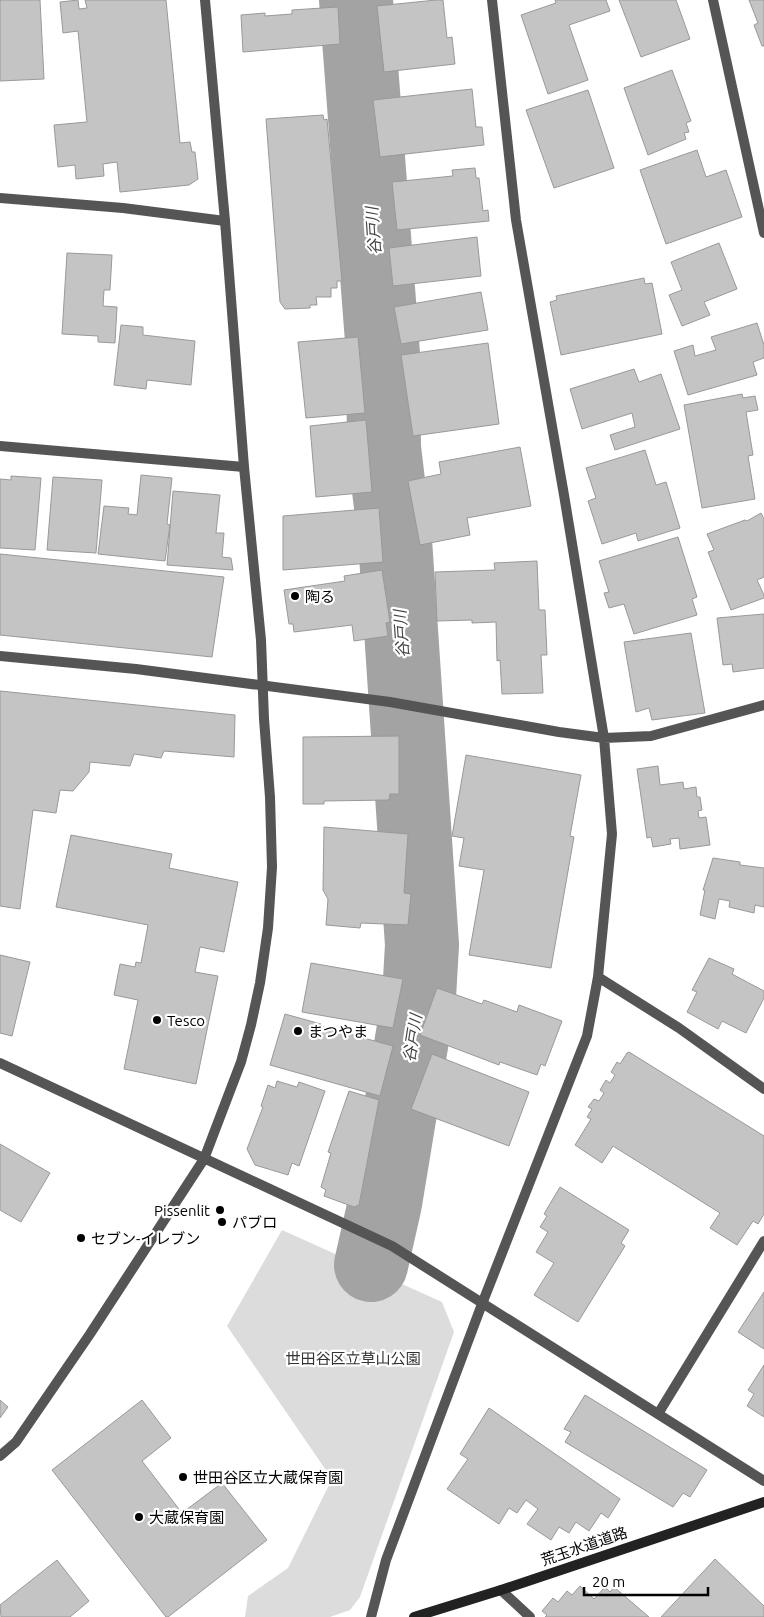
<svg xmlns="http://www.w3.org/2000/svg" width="764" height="1617" font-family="Ubuntu,'Noto Sans JP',sans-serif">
  <rect width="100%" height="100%" fill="#fff"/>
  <path fill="#dcdcdc" d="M282 1230 442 1302 454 1332 360 1597 350 1610 330 1617H245L248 1596 288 1568 332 1479 227 1326Z"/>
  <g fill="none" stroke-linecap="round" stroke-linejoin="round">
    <path stroke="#a3a3a3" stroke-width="74" d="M356 0 383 354 384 448 395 540 422 945 419 997 385 1203 371 1265"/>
  </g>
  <path fill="#c4c4c4" stroke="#999" d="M0 0H40L44 79 0 81Z
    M78 0 79 9 87 8 85 0H166L180 143 190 142 192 152H195L198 179 189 185 120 192 117 162 103 164 104 176 76 179 75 165 58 167 54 125 87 122 78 31 63 33 60 2Z
    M436 0H443L447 38 452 37 455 64 384 72 377 6Z
    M555 0H606L610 11 569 25 588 80 548 94 521 15 556 3Z
    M619 0H676L690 39 641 57Z
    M749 0H764V46H762L754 25 758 23Z
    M338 7 340 44 243 52 241 15 265 13V16L292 14V10Z
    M672 70 691 121 686 123 689 132 684 133 686 139 648 155 624 88Z
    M472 89 476 127H482L484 145 380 157 373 100Z
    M588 90 614 168 554 188 526 110Z
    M323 115 324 120 327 119 342 281H337V288H331V297H316L317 305H310V308L285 309 280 302 266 119Z
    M697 150 706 177 726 170 742 217 666 244 640 170Z
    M475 168 476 178H479L483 211 488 210 489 221 397 230 392 182 453 176 452 170Z
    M477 237 481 276 393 286 389 248Z
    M719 243 737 289 704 302 710 315 682 326 669 295 682 290 671 262Z
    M67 253 112 255 110 290H104L103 306 117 307 115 343 98 342V336L62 334Z
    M644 278 645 284 652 283 662 334 561 355 550 302 557 300 556 296Z
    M481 292 488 330 401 344 394 307Z
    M757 323 764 345V358L753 362 757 375 688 395 674 351 693 345 695 356 716 350 711 337Z
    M121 325 143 327V335L195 341 191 385 147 380 146 389 114 385Z
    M358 337 365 413 306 418 298 342Z
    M488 343 499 424 413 436 401 355Z
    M634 369 639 382 661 374 680 429 615 450 610 435 635 427 632 413 582 429 570 389Z
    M742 394 743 398 755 396 758 410 746 412 753 455 748 456 755 499 702 508 684 405Z
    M366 420 372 492 316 497 310 426Z
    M520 447 531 506 467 518 470 535 420 545 408 481 441 474 439 462Z
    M645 450 656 485 666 482 680 528 638 541 636 533 602 544 588 501 596 498 586 468Z
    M141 475 172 478 167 524 170 525 165 561 98 554 104 506 129 508 128 514 137 515Z
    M11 476 41 478 35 550 0 548V479L11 480Z
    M53 477 102 480 96 553 47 550Z
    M173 491 220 495 216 533H224L222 557 231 558 233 570 167 565Z
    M379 508 383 562 283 570V516Z
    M761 513 764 519V577L757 580 764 595V598L731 610 708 552 714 550 707 534 745 520 747 521Z
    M678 537 697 597 692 599 697 615 634 634 624 604 609 608 604 593 609 592 599 561Z
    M0 554 224 577 212 657 0 635Z
    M537 561 539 610H545L547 655H541L543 693 502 694 500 660 497 661 496 622 472 623V620L437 621 435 572 495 570 494 563Z
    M382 570 390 622 386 623 388 636 354 641 352 625 294 632 293 624H289L284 590 345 581 344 576Z
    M764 614V668L733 672 732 664 723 665 717 618Z
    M691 633 705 713 652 720 649 708 636 712 624 642Z
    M0 691 235 715 234 757 164 751 161 758 134 754 130 766 90 762 89 772 73 791 60 790 56 813 33 810 20 909 0 906Z
    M399 736V794H390L389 800 324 801V804H303V737Z
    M466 755 581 775 570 836 574 837 551 968 469 955 484 870 459 866 464 838 452 836Z
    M658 766 660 785 683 782 684 789 696 787 697 797H700L702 810 698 811 699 818 706 817 710 845 680 849 679 838 670 839 671 844 653 847 651 837 647 838 637 769Z
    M324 827 408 834 404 893 411 894 408 925 361 923 360 928 326 925 328 899 323 890Z
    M71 835 172 854 169 868 238 882 224 952 200 947 195 972 218 976 196 1084 124 1069 138 1000 114 995 120 964 135 967 136 962 141 963 148 925 56 907Z
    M713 858 740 862V865L764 868V907L755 905 754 913 729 907 730 901 719 899 715 919 700 915 705 890H703Z
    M0 955 30 962 12 1036 0 1033Z
    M709 958 734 969 732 974 764 991V998L746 1033 722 1021 718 1029 687 1012 697 992 692 990Z
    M311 963 403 979 393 1028 302 1012Z
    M437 988 482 1004 484 1000 517 1012 519 1005 562 1021 545 1066 541 1064 537 1075 500 1062 499 1065 420 1035Z
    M285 1014 321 1024 320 1026 393 1046 380 1096 270 1065Z
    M629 1052 764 1136V1214L758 1224 753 1221 737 1245 710 1228 720 1213 613 1146 602 1163 575 1145 591 1119 587 1117 592 1109 588 1107 594 1099 599 1101 604 1093 600 1090 606 1080 610 1083 615 1075 611 1072 617 1062 620 1064 627 1053Z
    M432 1054 529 1092 509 1146 411 1109Z
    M277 1081 297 1087 299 1082 325 1091 299 1166 292 1163 288 1175 255 1165 247 1149 263 1107 261 1106 268 1085 275 1088Z
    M349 1091 379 1100 359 1205 354 1207 324 1196 326 1190 321 1187 331 1153 328 1152Z
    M0 1144 50 1173 21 1222 0 1210Z
    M560 1187 629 1230 621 1243 625 1246 578 1322 534 1295 554 1263 536 1252 548 1232 540 1227 547 1216 544 1214Z
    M764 1292V1349L738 1332Z
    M764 1365V1417L747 1406 754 1394 748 1390Z
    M585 1395 707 1470 690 1497 683 1493 673 1507 565 1442 571 1432 564 1429Z
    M0 1400 8 1407 0 1418Z
    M142 1400 171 1438 142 1461 182 1513 222 1483 267 1540 168 1617H166L52 1470Z
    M489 1408 620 1499 608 1518 601 1513 589 1531 576 1522 569 1533 559 1527 551 1540 527 1524 538 1509 526 1500 517 1513 509 1508 499 1524 447 1489 468 1459 460 1454Z
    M715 1559 764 1606V1617H661Z
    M57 1560 89 1601 70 1617H1L0 1605Z
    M580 1586 594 1599 605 1587 610 1592 614 1587 649 1617H545L547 1615 542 1611 553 1598 558 1602 567 1591 572 1595Z"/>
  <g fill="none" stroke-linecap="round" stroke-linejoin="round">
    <path stroke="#555" stroke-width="10" d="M501 1590 530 1617"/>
    <path stroke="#555" stroke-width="10" d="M713 0 764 233
      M0 198 123 208 225 221
      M0 446 244 467
      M0 656 136 669 390 702 559 732 604 738 651 736 764 705
      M598 977 679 1028 764 1089
      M0 1063 392 1246 764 1481
      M658 1414 764 1241
      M0 1456 16 1442 90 1334 204 1159
      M371 1617 386 1560 482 1304 587 1036 598 977 612 834 604 738 564 495 516 220 492 0"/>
    <path stroke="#555" stroke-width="10" d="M204 1159 241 1062 251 1025 260 983 268 928 272 867 270 797 264 719 261 640 244 467 225 221 205 0"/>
    <path stroke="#222" stroke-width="10" d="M414 1617 501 1590 764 1502"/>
  </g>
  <g fill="#000" stroke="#fff" stroke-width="2">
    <circle cx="295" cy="596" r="5"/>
    <circle cx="157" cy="1020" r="5"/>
    <circle cx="298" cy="1031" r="5"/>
    <circle cx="220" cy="1210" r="5"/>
    <circle cx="222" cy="1222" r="5"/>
    <circle cx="81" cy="1238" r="5"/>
    <circle cx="183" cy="1477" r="5"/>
    <circle cx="139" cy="1517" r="5"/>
  </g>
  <g text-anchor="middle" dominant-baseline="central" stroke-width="4.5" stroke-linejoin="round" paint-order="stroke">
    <g font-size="15" fill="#000" stroke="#fff" text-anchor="start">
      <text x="305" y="596">陶る</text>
      <text x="167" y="1020">Tesco</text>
      <text x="308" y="1031">まつやま</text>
      <text x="210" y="1210" text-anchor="end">Pissenlit</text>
      <text x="232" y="1222">パブロ</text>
      <text x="91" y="1238">セブン-イレブン</text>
      <text x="193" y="1477">世田谷区立大蔵保育園</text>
      <text x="149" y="1517">大蔵保育園</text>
    </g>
    <g font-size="15" fill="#333" stroke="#fff">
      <text x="353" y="1358">世田谷区立草山公園</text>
    </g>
    <g font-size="15" fill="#000" stroke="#fff">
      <text transform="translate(584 1546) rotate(-19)">荒玉水道道路</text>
    </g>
    <g font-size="16" font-style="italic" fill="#444" stroke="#fff">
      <text transform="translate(373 231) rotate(-94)">谷戸川</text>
      <text transform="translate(401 634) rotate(-94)">谷戸川</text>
      <text transform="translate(412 1038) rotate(-81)">谷戸川</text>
    </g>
  </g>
  <path d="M584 1587v8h124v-8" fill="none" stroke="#000000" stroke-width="2.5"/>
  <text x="592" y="1587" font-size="15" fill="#000000" stroke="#ffffff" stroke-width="4" paint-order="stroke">20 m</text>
</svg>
